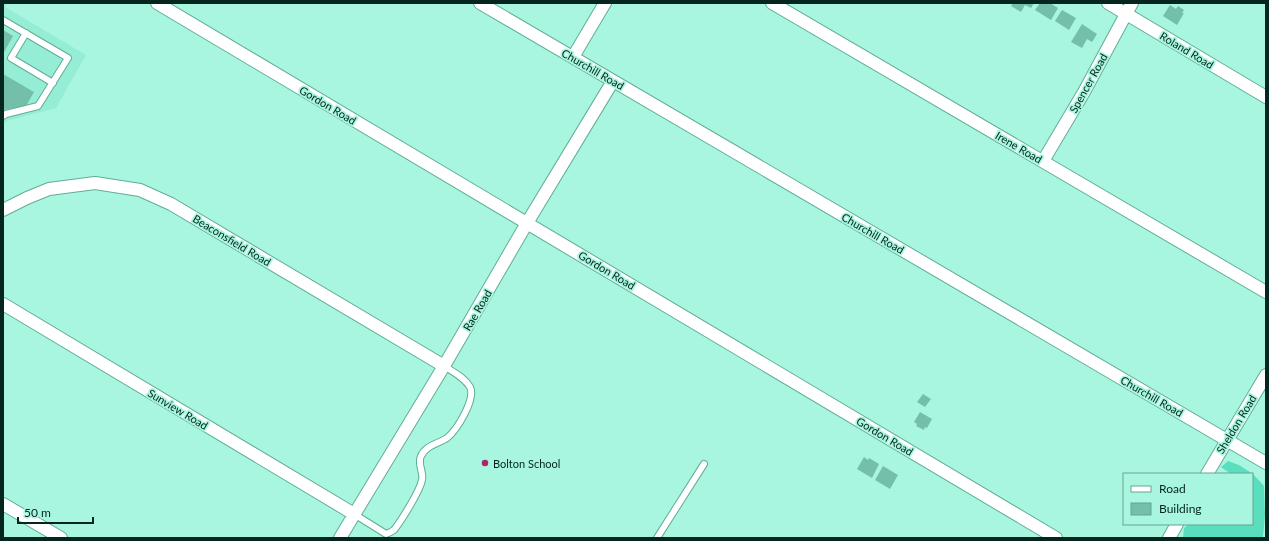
<svg xmlns="http://www.w3.org/2000/svg" width="1269" height="541" font-family="Lato,sans-serif">
  <rect width="100%" height="100%" fill="#a8f6df"/>
  <path fill="#94edd4" d="M3 3H7L5 7 86 55 56 108 7 121 3 124Z"/>
  <path fill="#59dfbe" d="M1228 461 1239 465 1253 474 1264 486 1265 515 1263 538H1183L1184 528 1189 524H1252V474H1231L1221 467Z"/>
  <path fill="#73bfaa" d="M1013 3H1034L1031 8 1025 5 1021 12 1011 6Z
    M1040 3H1050L1058 8 1051 20 1035 10Z
    M1170 5 1176 9 1178 6 1184 10 1182 13H1184L1177 25 1163 16Z
    M1062 10 1076 18 1069 30 1055 21Z
    M1082 24 1097 34 1092 42 1087 39 1082 48 1071 42Z
    M3 30 13 36 3 54Z
    M3 74 34 92 26 106 3 110Z
    M923 394 931 399 925 407 917 402Z
    M920 412 932 419 927 428 925 427 924 430 916 426 917 424 914 422Z
    M864 457 868 460 869 458 879 464 872 478 857 469Z
    M883 466 898 475 890 489 875 480Z"/>
  <g fill="none" stroke-linecap="round" stroke-linejoin="round">
    <defs>
      <path id="service" d="M3 20 68 58 38 106 6 114 3 116
        M26 33 11 58 53 83
        M354 514 386 534C389 533 391 532 394 530 401 521 420 491 422 480 424 472 417 464 421 456 426 445 438 444 447 438 457 430 476 399 470 387 464 377 453 372 444 366
        M657 538 704 464"/>
      <path id="minor" d="M157 3 1056 538
        M480 3 1266 463
        M772 3 1266 292
        M1108 3 1266 97
        M573 57 605 3
        M1043 161 1084 92 1132 3
        M3 210 27 198 49 189 95 183 140 190 171 204 444 366
        M3 304 354 514
        M1207 474 1266 375
        M3 504 61 538
        M340 538 444 366 527 223 613 81
        M1169 538 1177 524"/>
    </defs>
    <use href="#service" stroke="#61ad98" stroke-width="8"/>
    <use href="#minor" stroke="#61ad98" stroke-width="14"/>
    <use href="#service" stroke="#fff" stroke-width="6"/>
    <use href="#minor" stroke="#fff" stroke-width="12"/>
  </g>
  <circle fill="#ab256b" stroke="#a8f6df" stroke-width="1.5" cx="485" cy="463" r="4"/>
  <g text-anchor="middle" dominant-baseline="central" stroke-width="3.5" stroke-linejoin="round" paint-order="stroke">
    <g font-size="11" fill="#04261e" stroke="#a8f6df">
      <text transform="translate(1187 50) rotate(31)">Roland Road</text>
      <text transform="translate(593 69) rotate(30)">Churchill Road</text>
      <text transform="translate(1088 83) rotate(-61)">Spencer Road</text>
      <text transform="translate(328 105) rotate(31)">Gordon Road</text>
      <text transform="translate(1019 147) rotate(30)">Irene Road</text>
      <text transform="translate(873 233) rotate(30)">Churchill Road</text>
      <text transform="translate(232 240) rotate(31)">Beaconsfield Road</text>
      <text transform="translate(607 270) rotate(31)">Gordon Road</text>
      <text transform="translate(477 310) rotate(-60)">Rae Road</text>
      <text transform="translate(1152 396) rotate(30)">Churchill Road</text>
      <text transform="translate(178 409) rotate(31)">Sunview Road</text>
      <text transform="translate(1236 424) rotate(-59)">Sheldon Road</text>
      <text transform="translate(885 436) rotate(31)">Gordon Road</text>
    </g>
    <g font-size="11" fill="#04261e" stroke="#a8f6df" text-anchor="start">
      <text x="493" y="463">Bolton School</text>
    </g>
  </g>
  <rect width="1269" height="541" fill="none" stroke="#04261e" stroke-width="8"/>
  <rect x="1123" y="473" width="130" height="52" fill="#a8f6df" stroke="#66a392"/>
  <rect x="1131" y="486" width="20" height="6" fill="#ffffff" stroke="#66a392"/>
  <text x="1159" y="493" font-size="12" fill="#04261e">Road</text>
  <rect x="1131" y="503" width="20" height="12" fill="#73bfaa" stroke="#66a392"/>
  <text x="1159" y="513" font-size="12" fill="#04261e">Building</text>
  <path d="M18 517v6h75v-6" fill="none" stroke="#04261e" stroke-width="2"/>
  <text x="24" y="517" font-size="12" fill="#04261e" stroke="#a8f6df" stroke-width="3" paint-order="stroke">50 m</text>
</svg>
